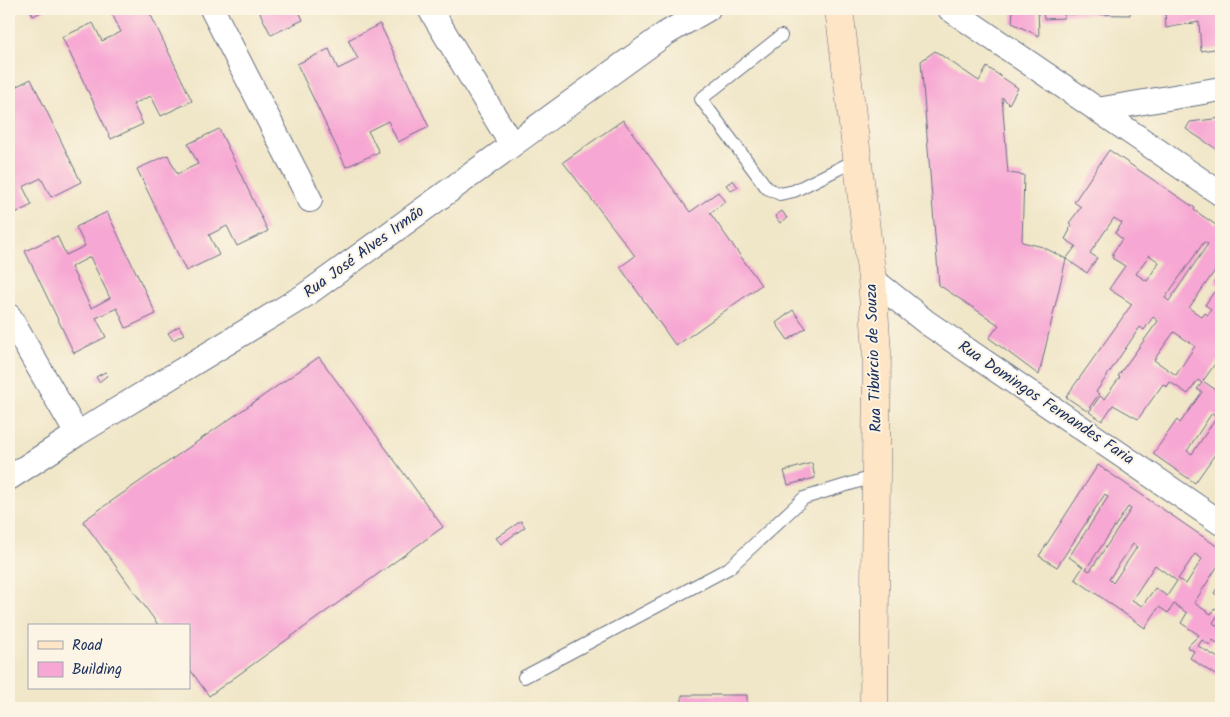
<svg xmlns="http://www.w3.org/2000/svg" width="1230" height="717" font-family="Kalam,sans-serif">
  <rect width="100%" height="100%" fill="#fcf5e5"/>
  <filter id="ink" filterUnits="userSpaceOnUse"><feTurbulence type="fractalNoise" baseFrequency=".02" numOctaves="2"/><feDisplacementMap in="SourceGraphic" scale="10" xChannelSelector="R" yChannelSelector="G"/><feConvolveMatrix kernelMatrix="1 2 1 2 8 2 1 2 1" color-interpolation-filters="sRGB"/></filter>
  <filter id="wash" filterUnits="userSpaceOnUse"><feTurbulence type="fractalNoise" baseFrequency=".0096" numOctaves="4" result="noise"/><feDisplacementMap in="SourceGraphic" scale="20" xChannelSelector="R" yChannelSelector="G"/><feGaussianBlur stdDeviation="1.12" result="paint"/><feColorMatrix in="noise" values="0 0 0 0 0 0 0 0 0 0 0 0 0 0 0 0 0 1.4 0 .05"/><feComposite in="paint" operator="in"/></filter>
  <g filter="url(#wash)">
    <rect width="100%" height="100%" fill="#f0e6c8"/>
    <g id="blocks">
      <path fill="#f7a7d3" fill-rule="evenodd" d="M30 9H47L33 16Z
        M124 9H148L192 101 161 116 151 96 133 104 143 124 111 139 62 37 93 23 102 41 121 32 112 14Z
        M258 9H298L303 20 271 35Z
        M1013 9H1038L1039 36 1012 23Z
        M1043 9H1130V15L1064 14V18L1044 19Z
        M1165 9H1221V48L1201 51 1199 22 1166 28Z
        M380 24 429 127 398 142 388 121 368 131 379 152 346 167 297 64 329 49 338 69 358 59 348 40Z
        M935 51 979 81 987 67 1018 88 1009 104 1002 97 1008 173 1024 175 1022 242 1043 247 1066 259 1039 375 989 338 999 325 939 285 921 61Z
        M31 79 81 182 51 197 41 178 23 187 32 205 9 216V90Z
        M1221 118V152L1186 129 1190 122Z
        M623 120 690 212 718 192 725 202 710 213 761 285 676 346 620 267 635 256 563 162Z
        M219 129 268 231 237 246 227 226 209 235 219 255 186 271 137 169 168 155 177 174 198 164 188 144Z
        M1109 150 1195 208 1194 210 1216 225 1217 222 1221 225V262L1189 308 1202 317 1205 313 1208 315 1211 309 1205 305 1216 289 1221 293V364L1217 361 1203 381 1216 390 1221 382V452L1218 450 1195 483 1153 454 1177 420 1180 423 1202 392 1197 389 1202 383 1198 380 1188 394 1170 382 1167 387 1163 384 1138 419 1113 405 1102 421 1089 412 1100 396 1104 399 1120 377 1118 376 1158 321 1153 317 1144 330 1140 327 1096 392 1099 394 1087 411 1066 397 1132 304 1109 289 1125 266 1112 258 1114 255 1112 254 1122 239 1115 233 1122 223 1114 218 1090 253 1097 258 1087 273 1066 259 1076 246 1065 239 1070 230 1069 229 1072 225 1069 223 1081 207 1074 202ZM1204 242 1208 244 1169 301 1165 298ZM1149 255 1159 262 1147 281 1136 274ZM1174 332 1195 346 1176 375 1154 360ZM1212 413 1217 417 1192 454 1187 451Z
        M733 180 738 187 731 191 726 185Z
        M782 211 787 218 780 223 775 216Z
        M107 212 156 314 126 328 117 308 96 318 106 337 74 353 25 251 57 236 66 255 85 246 76 227ZM90 257 110 298 91 308 71 267Z
        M1221 272V287L1214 282Z
        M793 310 806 328 788 340 776 323Z
        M179 326 184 334 173 340 168 333Z
        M319 357 443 527 209 696 189 668V626H159L83 521Z
        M105 372 108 375 99 382 96 377Z
        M812 463 815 478 788 485 784 471Z
        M1098 465 1221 549V561L1194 603 1211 614 1215 608 1220 611 1213 623 1218 626 1221 621V641L1219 640 1217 643 1213 640 1210 645 1202 640 1198 646 1220 659 1221 656V679L1190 658 1194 651 1187 647 1199 635 1181 623 1187 613 1174 604 1168 613 1159 607 1145 628 1075 579 1083 567 1069 557 1108 497 1105 494 1057 567 1039 556ZM1128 507 1131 509 1090 571 1086 569ZM1133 544 1137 547 1113 583 1109 579ZM1195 554 1202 559 1186 584 1178 579ZM1155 565 1177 581 1167 596 1155 588 1142 606 1132 600Z
        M521 521 525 527 501 544 496 538Z
        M1221 582V598L1214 593Z
        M682 695H747V708H682Z"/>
    </g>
  </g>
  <g filter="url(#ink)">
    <use href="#blocks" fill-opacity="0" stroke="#666f83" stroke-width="1"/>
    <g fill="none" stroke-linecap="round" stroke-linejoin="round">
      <defs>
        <path id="lane" d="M781 36 701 99 767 188 780 194 794 191 858 159
          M524 677 729 568 804 498 876 476"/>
        <path id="street" d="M212 9 310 200
          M430 9 512 145
          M950 9 1221 194
          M1097 110 1221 89
          M872 279 926 322 1221 523
          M9 316 77 434
          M9 478 77 434 304 296 665 34 708 9"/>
        <path id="secondary" d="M839 9 872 279 877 352 874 708"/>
      </defs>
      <use href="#lane" stroke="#666f83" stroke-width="14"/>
      <use href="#street" stroke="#666f83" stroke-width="26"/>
      <use href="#secondary" stroke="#666f83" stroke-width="29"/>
      <use href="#lane" stroke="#fff" stroke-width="12"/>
      <use href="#street" stroke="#fff" stroke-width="24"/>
      <use href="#secondary" stroke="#fee5c5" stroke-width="28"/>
    </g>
  </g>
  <g text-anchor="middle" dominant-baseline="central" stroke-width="4" stroke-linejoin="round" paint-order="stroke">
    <g font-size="16" fill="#1b2f5e" stroke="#fcf5e5">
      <text transform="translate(364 252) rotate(-36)">Rua José Alves Irmão</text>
      <text transform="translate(874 358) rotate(-92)">Rua Tibúrcio de Souza</text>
      <text transform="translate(1046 403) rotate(34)">Rua Domingos Fernandes Faria</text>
    </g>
  </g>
  <rect width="1230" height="717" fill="none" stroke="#fcf5e5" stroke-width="30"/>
  <rect x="28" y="624" width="162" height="65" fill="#fcf5e5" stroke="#a2a6af"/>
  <rect x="38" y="641" width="25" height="8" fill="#fee5c5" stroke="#a2a6af"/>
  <text x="72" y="650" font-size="15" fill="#1b2f5e">Road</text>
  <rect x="38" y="662" width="25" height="15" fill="#f7a7d3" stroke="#a2a6af"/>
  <text x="72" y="674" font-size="15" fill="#1b2f5e">Building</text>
</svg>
